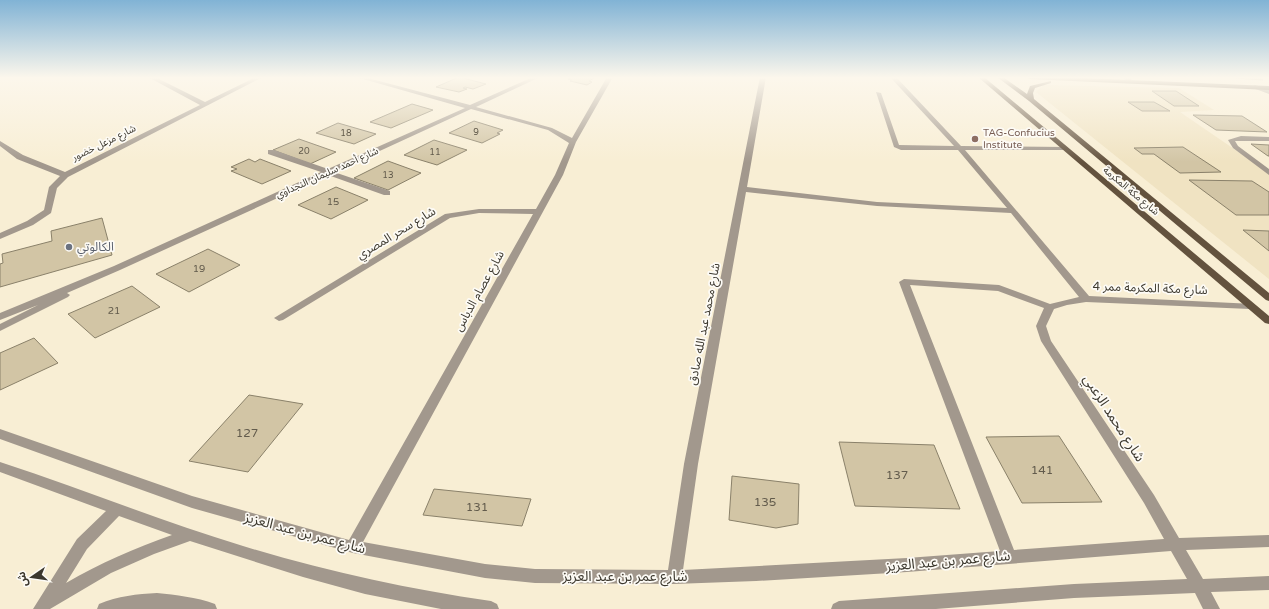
<svg xmlns="http://www.w3.org/2000/svg" width="1269" height="609" font-family="'Varela Round','Noto Sans Arabic',sans-serif">
  <rect width="100%" height="100%" fill="#f8eed4"/>
  <path fill="#f0e3c2" d="M1043 85 1179 88 1214 110 1180 112 1269 173V279L1036 92Z"/>
  <path fill="#d2c5a5" stroke="#8a816a" d="M459 77 486 84 473 89 465 87 463 88 467 89 459 92 436 87Z
    M566 77H592L594 78 589 81 592 82 587 85 570 81 572 80 568 79 571 78Z
    M1234 77H1259L1263 80 1236 78Z
    M1152 91H1176L1199 106H1174Z
    M1128 102H1154L1170 111H1142Z
    M412 104 433 110 391 128 370 122Z
    M1193 115 1242 116 1267 132 1216 130Z
    M474 121 503 130 497 133 500 134 482 143 449 133Z
    M338 123 376 134 354 144 316 133Z
    M299 139 336 152 310 164 273 150Z
    M434 140 467 150 437 165 404 155Z
    M1251 144 1269 145V156H1268Z
    M1183 147 1221 172 1180 173 1154 154H1142L1134 148Z
    M249 159 255 162 260 159 291 171 262 184 231 171 237 169 231 167Z
    M388 161 421 173 388 190 354 178Z
    M1189 180 1252 181 1269 192V215H1236Z
    M336 187 368 200 331 219 298 205Z
    M102 218 112 255 0 287V264L3 263 2 254 52 241 51 231Z
    M1243 230 1269 231V251Z
    M208 249 240 265 189 292 156 274Z
    M132 286 160 307 95 338 68 314Z
    M34 338 58 363 0 390V353Z
    M249 395 303 404 248 472 189 461Z
    M1059 436 1102 502 1022 503 986 437Z
    M839 442 934 445 960 509 855 506Z
    M732 476 799 484 798 524 776 528 729 520Z
    M434 489 531 499 522 526 423 515Z"/>
  <g fill="none" stroke-linecap="round" stroke-linejoin="round">
    <path fill="#a2988d" fill-rule="evenodd" d="M148 77H155L205 102 256 77H263L68 177 57 188 51 213 33 225 0 239V233L27 221 44 210 49 187 60 176 17 159 0 146V141L23 155 65 172 200 105Z
      M356 77H364L470 105 533 77H540L476 107 552 128 572 138 607 77H613L576 142 563 175 363 542 485 564 535 569 668 570 684 464 760 77H766L747 187 877 202 1007 208 958 150H901L894 147 876 92 881 93 899 145 954 146 890 77H896L961 146 1066 147 1068 148 1064 150H965L1089 296 1254 304 1255 306 1250 309 1086 302 1067 305 1054 309 1046 326 1051 341 1154 495 1179 538 1269 535V547L1186 550 1203 579 1269 576V590L1211 592 1220 609H1203L1195 593 1074 598 936 609H831L833 604 839 601 1074 584 1187 579 1171 551 907 572 756 581 674 584 535 583 485 578 353 553 192 508 0 439V429L192 496 349 540 533 214 479 213 450 218 283 320 279 321 274 318 445 214 479 209H536L555 175 569 143 548 130 471 109 334 172 390 191V195H384L328 175 120 270 67 293 70 295 68 297 0 331V324L38 305 0 320V313L114 266 321 172 268 154V150H274L328 169 465 108ZM746 192 877 206 1011 213 1079 297 1050 304 999 285 904 279 899 282 1000 551 907 558 683 570 698 464ZM910 285 998 291 1044 308 1036 326 1041 341 1144 503 1164 539 1014 550Z
      M1122 77H1128L1133 81 1128 82Z
      M1255 85 1269 90V94L1253 88 1252 87Z
      M1241 136 1269 137V141H1235L1238 146 1269 169V175L1233 148 1228 140Z
      M0 462C82 489 161 521 243 546 325 571 407 589 491 601L497 604 499 609H441L365 594 303 577 190 541 154 554 111 573 50 609H33L77 539 106 511 0 472ZM119 516 172 535C135 548 100 563 66 583L87 549Z
      M157 593C176 595 196 597 215 604L217 609H97L99 604C118 596 137 594 157 593Z"/>
    <path fill="#63523e" fill-rule="evenodd" d="M978 77H984L1269 316V324L1265 323Z
      M997 77H1003L1027 94 1030 86 1051 81V83L1035 88 1033 93 1034 99 1269 293V301L1266 300 1029 101Z
      M1026 77H1060L1269 86V90L1029 79Z"/>
  </g>
  <linearGradient id="sky" x2="0" y2="1"><stop stop-color="#81b3d5"/><stop offset="0.48" stop-color="#fcf7ec"/><stop offset="1" stop-color="#fcf7ec" stop-opacity="0"/></linearGradient>
  <rect width="1269" height="162" fill="url(#sky)"/>
  <circle fill="#8d6e63" stroke="#fdfbf6" stroke-width="1.5" cx="975" cy="139" r="4"/>
  <circle fill="#6b7280" stroke="#fdfbf6" stroke-width="1.5" cx="69" cy="247" r="4"/>
  <g text-anchor="middle" dominant-baseline="central" stroke-width="3.5" stroke-linejoin="round" paint-order="stroke">
    <g font-size="9" fill="#625b4c">
      <text x="476" y="132">9</text>
      <text x="346" y="133">18</text>
      <text x="304" y="151">20</text>
      <text x="435" y="152">11</text>
      <text x="388" y="175">13</text>
    </g>
    <g font-size="10" fill="#785e54" stroke="#fdfbf6" text-anchor="start">
      <text x="983" y="133">TAG-Confucius<tspan x="983" dy="12">Institute</tspan></text>
    </g>
    <g font-size="10" fill="#3c382e" stroke="#fdfbf6">
      <text transform="translate(104 143) rotate(-26)">شارع مزعل خضور</text>
      <text transform="translate(327 173) rotate(-24)">شارع أحمد سليمان النجداوي</text>
      <text transform="translate(1131 191) rotate(40)">شارع مكة المكرمة</text>
    </g>
    <g font-size="10" fill="#625b4c">
      <text x="333" y="202">15</text>
      <text x="199" y="269">19</text>
      <text x="114" y="311">21</text>
    </g>
    <g font-size="12" fill="#3c382e" stroke="#fdfbf6">
      <text transform="translate(396 233) rotate(-31)">شارع سحر المصري</text>
      <text transform="translate(1150 288) rotate(2)">شارع مكة المكرمة ممر 4</text>
      <text transform="translate(479 291) rotate(-61)">شارع عصام الدباس</text>
      <text transform="translate(704 324) rotate(-79)">شارع محمد عبد الله صادق</text>
    </g>
    <g font-size="12" fill="#5b616d" stroke="#fdfbf6" text-anchor="start">
      <text x="77" y="247">الكالوتي</text>
    </g>
    <g font-size="12" fill="#625b4c">
      <text x="247" y="433">127</text>
      <text x="1042" y="470">141</text>
      <text x="897" y="475">137</text>
      <text x="765" y="502">135</text>
      <text x="477" y="507">131</text>
    </g>
    <g font-size="14" fill="#3c382e" stroke="#fdfbf6">
      <text transform="translate(1114 418) rotate(57)">شارع محمد الزعبي</text>
      <text transform="translate(305 533) rotate(15)">شارع عمر بن عبد العزيز</text>
      <text transform="translate(948 561) rotate(-5)">شارع عمر بن عبد العزيز</text>
      <text x="625" y="576">شارع عمر بن عبد العزيز</text>
    </g>
  </g>
  <g transform="translate(32 577) rotate(257)" stroke="#fdfbf6" stroke-width="3" paint-order="stroke">
  <path d="M0-3L7 15L0 10L-7 15Z" fill="#3c382e"/>
  <text y="-6" font-size="11" font-weight="bold" text-anchor="middle" fill="#3c382e">ش</text>
  </g>
</svg>
